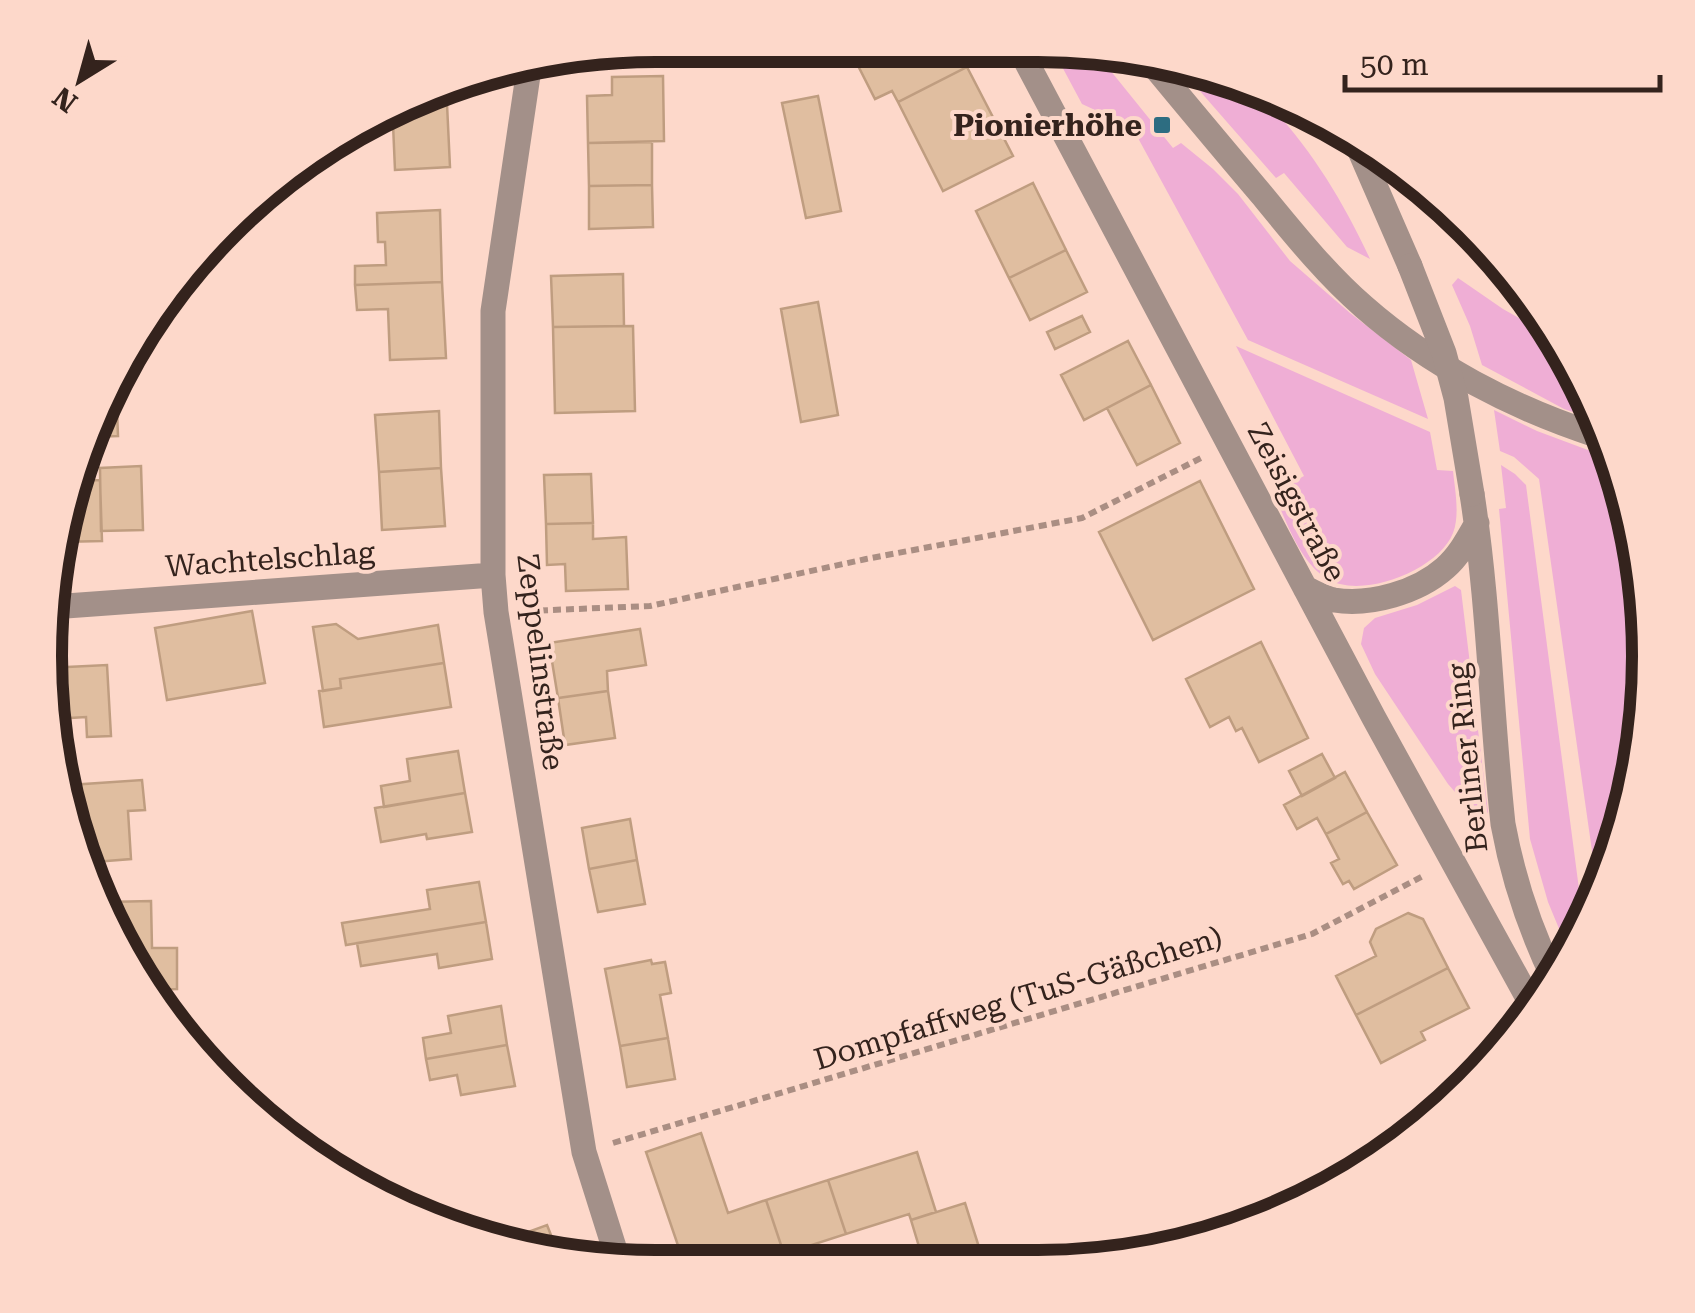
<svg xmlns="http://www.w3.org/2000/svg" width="1695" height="1313" font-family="'Roboto Serif',serif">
  <rect width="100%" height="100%" fill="#fdd8ca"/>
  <path fill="#efaed5" d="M1051 46H1078L1093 49 1173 148 1181 143 1213 169 1238 194 1290 261 1350 313 1411 360 1428 419 1248 340 1132 127 1082 104Z
    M1178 66C1197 70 1220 71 1238 79 1253 86 1262 98 1273 109 1314 153 1345 205 1370 259L1347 247 1284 173 1276 178Z
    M1458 278 1503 309 1556 339 1588 417 1564 409 1482 365 1470 326 1452 285Z
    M1236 346 1430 432 1437 470 1453 471C1455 490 1460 515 1453 533 1439 570 1360 601 1326 578 1298 560 1287 521 1273 493L1304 476Z
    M1494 410 1537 431 1604 456 1638 538V776L1596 879 1539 479 1514 457 1500 451Z
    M1501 465 1515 474 1526 485 1582 912 1567 948 1548 902 1530 839 1499 509 1506 508Z
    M1455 586 1461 590 1488 812 1484 818 1476 816 1448 784 1375 674 1361 644 1364 628 1375 618 1417 605Z"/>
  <path fill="#e0bea0" stroke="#bf9d80" stroke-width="2.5" d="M848 46H933L938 55 957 46 967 67 898 102 892 91 875 99Z
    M967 67 1013 156 943 191 898 102Z
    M663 76 664 141 588 143 587 96 612 95V77Z
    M446 87 447 104 401 106Z
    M818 96 841 211 806 218 782 103Z
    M447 104 450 167 395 170 393 124 366 125V121L401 106Z
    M652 142V185L589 186 588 143Z
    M1033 183 1066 250 1009 278 976 211Z
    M652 185 653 227 589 229V186Z
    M440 210 442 282 355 285V266L386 265 385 242H378L377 213Z
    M1066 250 1087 292 1030 320 1009 278Z
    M623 274 624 326 553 327 551 276Z
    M442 282 446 358 390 360 388 309 357 310 355 285Z
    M818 302 838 415 801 422 781 309Z
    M1082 316 1090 332 1055 349 1047 332Z
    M633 326 635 411 555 413 553 327Z
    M1128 341 1151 385 1084 420 1061 375Z
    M1151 385 1180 443 1137 465 1107 408Z
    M102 410H117L118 436 91 437Z
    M439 411 441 468 379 472 375 415Z
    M141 466 143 530 101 531 100 468Z
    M441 468 445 526 382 530 379 472Z
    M591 474 593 523 546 524 544 475Z
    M100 480 102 541 60 542 66 499 73 481Z
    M1200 481 1254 589 1153 640 1099 532Z
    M593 523V539L626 537 628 589 566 591 565 564 547 565 546 524Z
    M252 611 265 683 167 700 155 628Z
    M336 624 358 639 438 625 444 663 340 679 341 688 323 691 313 627Z
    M640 629 646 665 607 671 608 691 558 698 549 643Z
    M1261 642 1308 738 1259 762 1242 728 1236 731 1229 717 1210 727 1186 679Z
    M444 663 451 707 324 727 319 691 341 688 340 679Z
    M107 665 111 736 87 737 86 717 70 718 72 741H59L47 668Z
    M608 691 615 738 565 745 558 698Z
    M458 751 465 793 384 807 381 786 410 781 407 759Z
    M1322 754 1335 778 1302 796 1289 771Z
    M1345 772 1367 812 1326 834 1317 818 1297 829 1284 805Z
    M142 780 145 810 128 811 131 859 82 863 77 853 74 832 70 785Z
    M465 793 472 832 427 839 426 834 381 842 375 808Z
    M1367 812 1397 865 1354 889 1349 881 1343 884 1331 863 1339 859 1326 834Z
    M630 819 637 860 589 869 582 828Z
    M637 860 645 904 598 912 589 869Z
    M479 882 486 922 346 945 342 923 430 909 427 890Z
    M151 901 152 948H177V989L145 990 106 912V902Z
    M1408 913 1423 919 1448 968 1356 1015 1336 976 1376 956 1370 942 1376 929Z
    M486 922 492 959 439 968 437 954 361 966 357 943Z
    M651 960 652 964 665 962 671 993 660 995 668 1038 620 1046 605 969Z
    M1448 968 1469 1008 1421 1032 1425 1040 1381 1063 1356 1015Z
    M501 1006 507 1045 426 1059 423 1038 451 1033 448 1016Z
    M668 1038 675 1079 627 1087 620 1046Z
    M507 1045 515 1086 461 1095 457 1075 430 1080 426 1059Z
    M701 1133 728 1213 766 1200 784 1254 757 1263H684L646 1152Z
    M319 1151 337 1160 330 1172 314 1162Z
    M917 1152 936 1212 911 1220 909 1214 846 1234 828 1180Z
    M828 1180 846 1234 784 1254 766 1200Z
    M965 1203 984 1263H924L911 1220Z
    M547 1225 560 1258 501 1242Z"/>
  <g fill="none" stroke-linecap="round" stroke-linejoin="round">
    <path stroke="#aa8e83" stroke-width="6" stroke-dasharray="8 5" stroke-linecap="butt" d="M1107 58 1118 70
      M527 611 650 606 866 559 1082 518 1201 458
      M613 1143 1312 934 1425 875"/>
    <path stroke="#a39089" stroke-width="25" d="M1018 46 1374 718 1534 1009
      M1150 61C1187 106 1224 150 1262 195 1294 234 1326 274 1364 307 1430 365 1513 408 1596 435
      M530 62 493 311V575L496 612 584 1152 619 1263
      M1356 142 1410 266
      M1388 159 1455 219
      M1472 494C1489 603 1491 714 1503 824 1513 879 1530 929 1554 979
      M1305 588C1314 592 1324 598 1334 600 1370 606 1418 592 1445 568 1459 556 1468 539 1477 523
      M52 607 493 575"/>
    <path stroke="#a39089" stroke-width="25" d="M1410 266 1444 353 1456 398 1472 494"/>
  </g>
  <rect fill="#2d6d81" stroke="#fdd8ca" stroke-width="4" x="1152" y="115" width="20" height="20" rx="5"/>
  <g text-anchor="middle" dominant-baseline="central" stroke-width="8" stroke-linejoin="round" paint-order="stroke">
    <g font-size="30" font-weight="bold" fill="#34231d" stroke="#fdd8ca" text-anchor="end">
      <text x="1142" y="125">Pionierhöhe</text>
    </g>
    <g font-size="30" fill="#34231d" stroke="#fdd8ca">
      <text transform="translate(1297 502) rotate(62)">Zeisigstraße</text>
      <text transform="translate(270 559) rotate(-4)">Wachtelschlag</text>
      <text transform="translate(541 662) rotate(83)">Zeppelinstraße</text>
      <text transform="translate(1467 758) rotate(-96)">Berliner Ring</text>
      <text transform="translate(1018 998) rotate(-17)">Dompfaffweg (TuS-Gäßchen)</text>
    </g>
  </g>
  <path d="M0 0H1695V1313H0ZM656 62H1038A594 594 0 0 1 1632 656V656A594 594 0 0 1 1038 1250H656A594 594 0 0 1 62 656V656A594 594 0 0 1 656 62Z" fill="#fdd8ca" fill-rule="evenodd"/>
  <path fill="none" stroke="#34231d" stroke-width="12" d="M656 62H1038A594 594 0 0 1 1632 656V656A594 594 0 0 1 1038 1250H656A594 594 0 0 1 62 656V656A594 594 0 0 1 656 62Z"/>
  <g transform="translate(80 80) rotate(217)" stroke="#fdd8ca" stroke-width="8" paint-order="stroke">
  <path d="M0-8L18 38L0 25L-18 38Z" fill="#34231d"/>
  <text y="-15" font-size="28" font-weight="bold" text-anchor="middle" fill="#34231d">N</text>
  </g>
  <path d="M1345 75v15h315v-15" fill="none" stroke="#34231d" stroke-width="5"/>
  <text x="1360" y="75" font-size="30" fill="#34231d" stroke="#fdd8ca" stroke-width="8" paint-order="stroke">50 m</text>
</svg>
